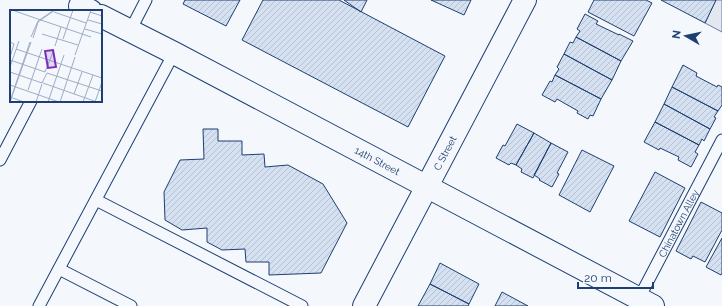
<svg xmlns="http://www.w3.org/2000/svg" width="722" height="306" font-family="Raleway,sans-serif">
  <defs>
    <pattern id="building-hatch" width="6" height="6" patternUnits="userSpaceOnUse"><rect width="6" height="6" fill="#d5e0f0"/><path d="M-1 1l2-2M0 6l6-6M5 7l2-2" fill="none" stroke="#b6c1d1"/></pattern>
  </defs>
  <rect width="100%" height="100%" fill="#f4f7fb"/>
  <path fill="#e3e8f0" stroke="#687fa3" d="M716 0H722V32L705 23Z"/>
  <path fill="url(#building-hatch)" stroke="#1d3f73" d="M185 0H240L226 26 183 4Z
    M263 0H339L445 56 408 127 242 40Z
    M344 0H367L361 12Z
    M431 0H471L464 15Z
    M594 0H646L652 3 634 36 588 12Z
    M661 0H716L705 23Z
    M585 14 598 21 596 24 619 35V34L633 41 621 61 576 37 580 31 577 29Z
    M576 37 621 61 612 80 564 54 570 42 573 43Z
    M564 54 612 80 601 99 555 75 559 69 557 67Z
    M683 65 697 73 696 76 717 87 718 85 722 87V105L718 111 672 87Z
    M555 75 601 99 593 116 590 115 588 119 577 113 578 111 557 99 555 102 542 95 550 81 552 82Z
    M672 87 718 111 714 117 716 118 710 129 664 104Z
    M664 104 710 129 704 141 702 139 699 145 655 122Z
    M655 122 699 145 695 152 698 154 691 167 678 160 679 157 660 148 659 150 644 142Z
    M517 124 534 133 516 165 511 163 509 165 496 158 503 145 505 146Z
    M203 129H218V141H242V155L264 154 265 167 288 165 323 184 347 223 321 273 269 275V262H246L245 249 222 250 207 242V228L182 230 165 220 164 192 180 160 204 159Z
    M534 133 551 143 533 178 521 172 522 169 516 165Z
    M551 143 568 152 557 173 559 174 552 187 539 180 540 179 534 175Z
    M582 150 614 166 590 212 559 195Z
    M655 172 685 188 660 237 629 221Z
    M701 202 722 213V230L705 262 693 256 691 259 676 251Z
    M722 238V273L721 275 706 267Z
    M440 263 479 284 469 304 430 284Z
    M430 284 469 304 468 306H418Z
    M502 292 528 306H495Z"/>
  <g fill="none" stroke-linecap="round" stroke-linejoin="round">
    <defs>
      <g id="service">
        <path d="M130 31 146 0"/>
        <path d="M0 160 31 101"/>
        <path d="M96 200 302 306"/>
        <path d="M59 269 131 306"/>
        <path id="s1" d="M637 302 722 140"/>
        <path d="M39 306 174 53"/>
      </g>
      <g id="minor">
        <path d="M80 6 91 11"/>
        <path id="s2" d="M101 16 174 53 653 306"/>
        <path id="s3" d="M364 306 525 0"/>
      </g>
    </defs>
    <use href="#service" stroke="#1d3f73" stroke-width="13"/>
    <use href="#minor" stroke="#1d3f73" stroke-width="24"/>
    <use href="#service" stroke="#f4f7fb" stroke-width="11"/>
    <use href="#minor" stroke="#f4f7fb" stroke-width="22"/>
  </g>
  <g text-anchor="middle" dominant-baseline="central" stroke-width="3" stroke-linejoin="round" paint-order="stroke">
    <g font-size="10" fill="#1d3f73" stroke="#f4f7fb">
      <text stroke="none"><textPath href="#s3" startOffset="173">C Street</textPath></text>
      <text stroke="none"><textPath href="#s2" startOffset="312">14th Street</textPath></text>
      <text stroke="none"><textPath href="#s1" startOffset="89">Chinatown Alley</textPath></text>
    </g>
  </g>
  <g transform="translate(10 10)">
    <rect width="92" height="92" fill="#f4f7fb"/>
    <path fill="none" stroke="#9eadc5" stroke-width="1" d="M2 0 25 8M44 2 76 13M80 2 92 6M25 8 81 27M78 10 92 14M75 19 92 24M32 24 68 35M21 27 28 11 44 0M23 28 28 12 45 0M53 29 63 0M0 32 4 34 0 47M45 36 51 17M6 39 92 68M65 45 81 0M0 50 35 62 43 42M0 57 9 31M0 62 32 73M32 73 37 63 92 81M33 73 87 92M0 75 49 92M18 80 32 39M64 84 72 62M0 87 14 92M0 91 20 32M0 92 21 32M26 92 32 74M38 92 54 45M50 92 65 47M73 92 83 65M85 92 92 72"/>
    <path fill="#7b2cbf" fill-opacity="0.15" stroke="#7b2cbf" stroke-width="2" d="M43 40 46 57 38 58 35 41Z"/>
    <rect width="92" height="92" fill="none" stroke="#1d3f73" stroke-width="2"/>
  </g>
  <g transform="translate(686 36) rotate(279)" stroke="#f4f7fb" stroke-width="3" paint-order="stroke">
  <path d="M0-3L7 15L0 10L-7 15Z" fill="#1d3f73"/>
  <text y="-6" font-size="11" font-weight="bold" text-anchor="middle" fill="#1d3f73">N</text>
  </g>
  <path d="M578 282v6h75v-6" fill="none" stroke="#1d3f73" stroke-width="2"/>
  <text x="584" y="282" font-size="12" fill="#1d3f73" stroke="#f4f7fb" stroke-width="3" paint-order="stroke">20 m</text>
</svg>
